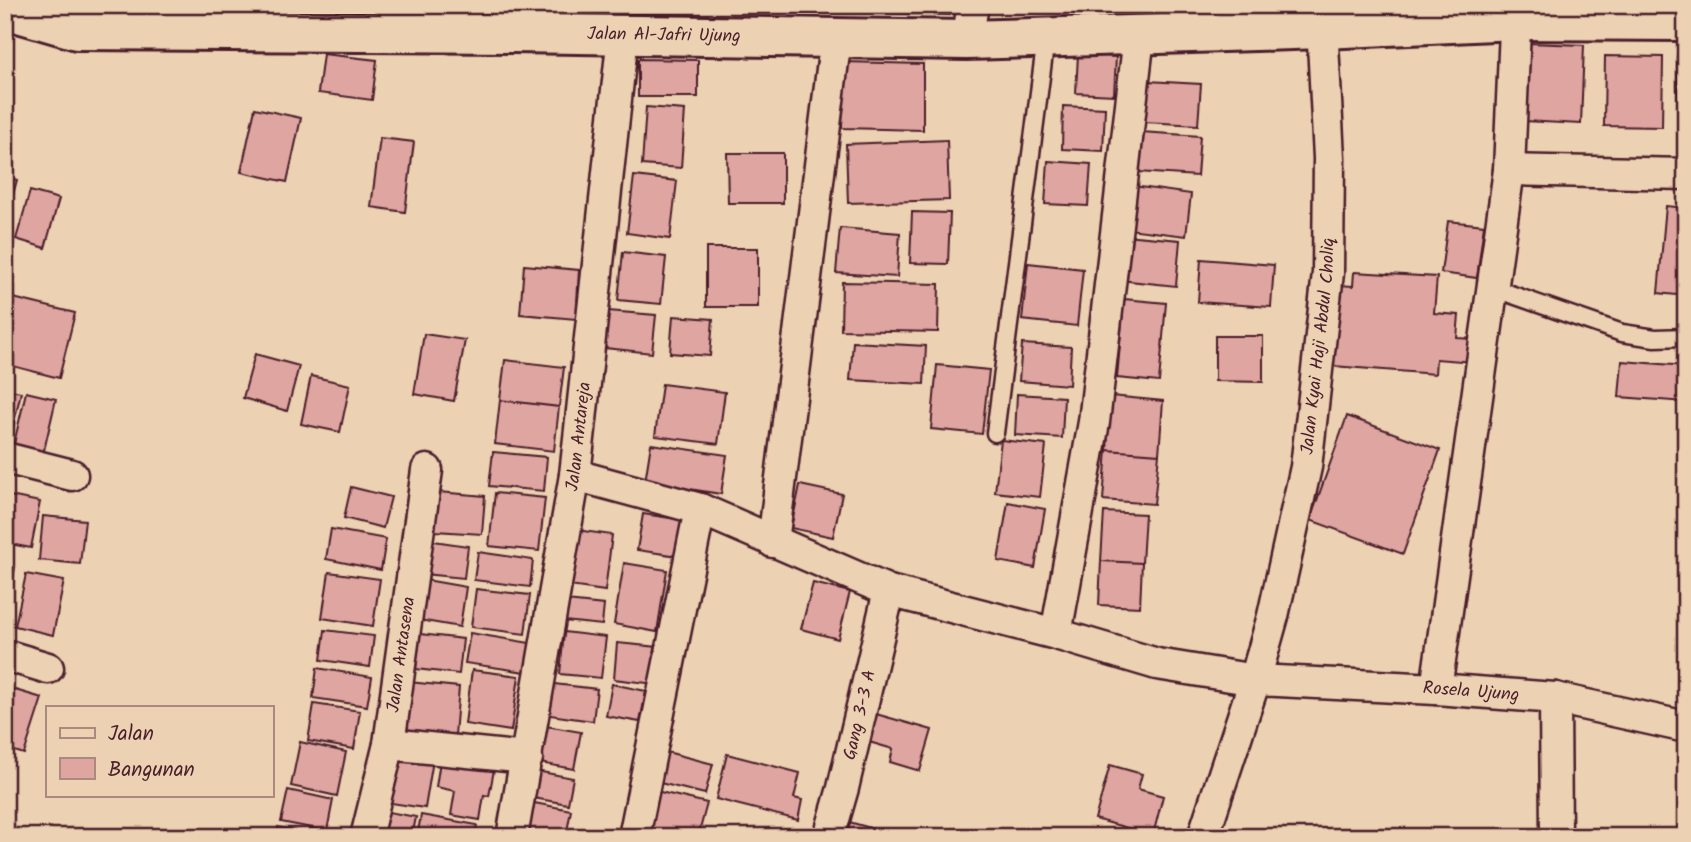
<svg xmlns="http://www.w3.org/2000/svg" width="1691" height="842" font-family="Kalam,sans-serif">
  <rect width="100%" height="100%" fill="#ecd1b3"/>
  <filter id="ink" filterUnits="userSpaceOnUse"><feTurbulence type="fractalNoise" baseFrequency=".0143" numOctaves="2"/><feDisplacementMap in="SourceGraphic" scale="14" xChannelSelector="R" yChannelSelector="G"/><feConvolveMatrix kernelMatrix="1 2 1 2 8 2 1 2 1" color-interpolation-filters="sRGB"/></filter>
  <g filter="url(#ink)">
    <path fill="#dfa5a0" stroke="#4a1f2b" stroke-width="2" d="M886 5H950V15L886 13Z
      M1247 5H1289V10H1247Z
      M1527 43 1584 45 1581 124 1524 121Z
      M323 54 377 60 372 100 318 93Z
      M1078 54 1116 57 1114 95 1076 93Z
      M1605 56 1663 57 1662 127 1604 126Z
      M1677 56H1686V128H1679Z
      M638 59 698 60V97H638Z
      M843 62 923 64V130L842 128Z
      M1147 81 1201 84 1198 125 1145 122Z
      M1063 106 1105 108 1103 151 1062 149Z
      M646 107 685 110 681 168 642 165Z
      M255 108 301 118 287 182 241 172Z
      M1141 132 1200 136 1197 176 1138 172Z
      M380 138 414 142 405 212 371 207Z
      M947 140 949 200 848 203 846 144Z
      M727 153H783V203H728Z
      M1048 161 1091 164 1088 206 1045 204Z
      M634 176 677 181 670 239 627 233Z
      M5 177 17 180 5 223Z
      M1133 186 1191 194 1186 236 1128 229Z
      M30 191 59 199 45 248 16 239Z
      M1666 206 1686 208V296L1658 293Z
      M912 212 950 213 948 264 910 263Z
      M1448 221 1484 225 1477 278 1441 273Z
      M840 228 900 233 897 277 836 273Z
      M1124 235 1180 240 1176 286 1120 280Z
      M706 248H758V307H706Z
      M623 252 666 257 661 304 618 300Z
      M1201 259 1274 265 1271 307 1198 302Z
      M1028 263 1083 269 1077 326 1022 320Z
      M524 265 579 270 576 319 520 314Z
      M1354 272 1437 277 1434 313 1459 315 1457 338 1475 339 1474 362 1436 359 1435 374 1333 366 1339 285 1353 286Z
      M842 282 939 284 938 332 841 330Z
      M5 296 75 313 59 378 5 364Z
      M1124 299 1166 303 1159 382 1117 378Z
      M608 311 656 315 652 353 605 348Z
      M673 316 713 319 710 356 670 353Z
      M424 334 465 340 454 401 414 394Z
      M1215 336H1263V382L1215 381Z
      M853 342 926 346 924 384 850 380Z
      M1022 344 1071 347 1069 385 1019 381Z
      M255 354 299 366 287 411 243 398Z
      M505 360 564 367 559 407 500 400Z
      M1622 361 1686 366V402L1619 397Z
      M937 365 989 370 982 434 931 429Z
      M311 376 350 385 340 432 301 424Z
      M662 384 725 392 718 444 655 436Z
      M5 389 21 392 10 440 5 439Z
      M26 392 56 399 42 459 12 452Z
      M1017 394 1064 397 1062 438 1015 435Z
      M1111 396 1163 401 1159 454 1107 450Z
      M500 400 559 407 554 451 495 444Z
      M1347 416 1440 450 1403 554 1310 520Z
      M1001 440 1046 445 1040 497 995 492Z
      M651 444 727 455 721 494 645 482Z
      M1107 450 1159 454 1154 504 1103 500Z
      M493 452 547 457 544 491 489 486Z
      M800 485 842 494 833 537 791 528Z
      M351 487 391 497 383 528 344 518Z
      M438 492 485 496 482 534 435 531Z
      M495 493 545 498 539 551 489 546Z
      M5 495 40 502 31 548 5 543Z
      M1008 502 1045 509 1035 568 998 561Z
      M1104 512 1145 514 1142 563 1101 561Z
      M643 514 684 520 678 556 637 550Z
      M43 516 85 520 80 564 39 560Z
      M331 529 386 539 381 570 326 559Z
      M576 530 612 535 605 591 569 586Z
      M427 540 468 546 464 578 423 574Z
      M478 552 533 560 530 587 474 580Z
      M1101 561 1142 563 1140 607 1099 605Z
      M624 563 667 570 657 632 614 624Z
      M5 565 15 567 6 623H5Z
      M329 572 380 579 373 626 322 618Z
      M26 574 64 581 53 635 15 626Z
      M426 580 466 587 460 627 419 620Z
      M813 583 850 592 838 639 801 629Z
      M476 589 530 595 525 634 471 627Z
      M566 601 604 605 602 625 564 621Z
      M325 630 374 636 370 667 321 660Z
      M564 632 606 637 601 678 560 674Z
      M470 633 530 643 526 672 465 663Z
      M420 634 463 639 459 674 416 669Z
      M617 643 658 647 655 684 614 679Z
      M317 668 372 677 367 706 313 698Z
      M472 670 519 676 511 731 465 724Z
      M408 682 459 687 455 735 403 729Z
      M554 684 597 689 593 721 550 715Z
      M612 684 646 691 640 722 606 716Z
      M5 687 42 698 24 754 5 748Z
      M314 704 360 711 354 749 308 741Z
      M876 714 932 730 920 771 890 762 893 749 869 742Z
      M540 725 581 732 574 769 534 762Z
      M300 742 346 752 337 796 291 786Z
      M663 751 713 764 705 794 656 782Z
      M399 754 433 760 425 808 391 803Z
      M727 754 800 773 794 798 802 800 798 820 716 799Z
      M440 761 494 770 489 796 484 795 480 820 451 815 455 791 436 787Z
      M1110 765 1142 774 1138 789 1163 796 1153 835 1095 819Z
      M531 770 573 778 568 804 527 797Z
      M288 790 333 800 327 831 281 822Z
      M656 791 707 803 698 837H670L646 831Z
      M524 801 571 810 566 837H518Z
      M383 811 416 817 412 837H378Z
      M421 815 477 825 475 837H417Z
      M842 820 896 835V837H837Z
      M278 827 322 837H276Z"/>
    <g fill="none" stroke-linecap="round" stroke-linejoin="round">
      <defs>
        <path id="lane" d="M1493 288 1622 333 1655 338 1686 337
          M995 433 1046 38"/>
        <g id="street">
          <path d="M512 5 513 33"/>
          <path d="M967 40 973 5"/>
          <path d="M1509 170 1686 174"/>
          <path d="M5 458 72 475"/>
          <path id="s1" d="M575 475 700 509 889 591 1056 634 1157 664 1255 680 1436 689 1555 698 1686 727"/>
          <path d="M773 542 836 37"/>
          <path d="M1056 634 1094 422 1139 36"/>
          <path d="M5 655 48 668"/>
          <path d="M1436 689 1509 170 1516 5"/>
          <path d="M1555 698 1556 837"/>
          <path d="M389 744 527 758"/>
          <path id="s2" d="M366 837 389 744 427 470"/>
          <path id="s3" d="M512 837 575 475 623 35"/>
          <path d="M634 837 700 509"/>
          <path id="s4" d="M829 837 843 788 889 591"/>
          <path id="s5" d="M1203 837 1255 680 1273 616 1306 467 1328 273 1329 158 1321 5"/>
        </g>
        <g id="secondary">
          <path id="s6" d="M5 9 77 30 513 33 967 40 1323 29 1515 20 1686 21"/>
        </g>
      </defs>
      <use href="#lane" stroke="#4a1f2b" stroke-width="21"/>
      <use href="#street" stroke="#4a1f2b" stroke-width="35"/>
      <use href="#secondary" stroke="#4a1f2b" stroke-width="44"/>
      <use href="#lane" stroke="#ecd1b3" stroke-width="16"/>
      <use href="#street" stroke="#ecd1b3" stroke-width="30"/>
      <use href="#secondary" stroke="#ecd1b3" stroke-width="38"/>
    </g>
  </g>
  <g text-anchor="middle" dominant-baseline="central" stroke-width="6" stroke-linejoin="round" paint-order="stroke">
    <g font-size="18" fill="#4a1f2b" stroke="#ecd1b3">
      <text stroke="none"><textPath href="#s6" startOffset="662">Jalan Al-Jafri Ujung</textPath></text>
      <text stroke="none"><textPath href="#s5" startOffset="506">Jalan Kyai Haji Abdul Choliq</textPath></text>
      <text stroke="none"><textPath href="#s3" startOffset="406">Jalan Antareja</textPath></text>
      <text stroke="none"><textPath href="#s2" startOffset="186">Jalan Antasena</textPath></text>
      <text stroke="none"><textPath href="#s1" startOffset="929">Rosela Ujung</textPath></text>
      <text stroke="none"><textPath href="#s4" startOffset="126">Gang 3-3 A</textPath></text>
    </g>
  </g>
  <rect width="1691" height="842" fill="none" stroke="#ecd1b3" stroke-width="28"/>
  <rect x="14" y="14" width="1663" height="814" fill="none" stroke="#4a1f2b" stroke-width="2.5" filter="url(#ink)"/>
  <rect x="46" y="706" width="228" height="91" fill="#ecd1b3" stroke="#ab8a7d" stroke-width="2"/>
  <rect x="60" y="728" width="35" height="10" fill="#ecd1b3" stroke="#ab8a7d" stroke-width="2"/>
  <text x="108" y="740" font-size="21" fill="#4a1f2b">Jalan</text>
  <rect x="60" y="758" width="35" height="21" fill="#dfa5a0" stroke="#ab8a7d" stroke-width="2"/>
  <text x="108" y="776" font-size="21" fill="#4a1f2b">Bangunan</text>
</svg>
